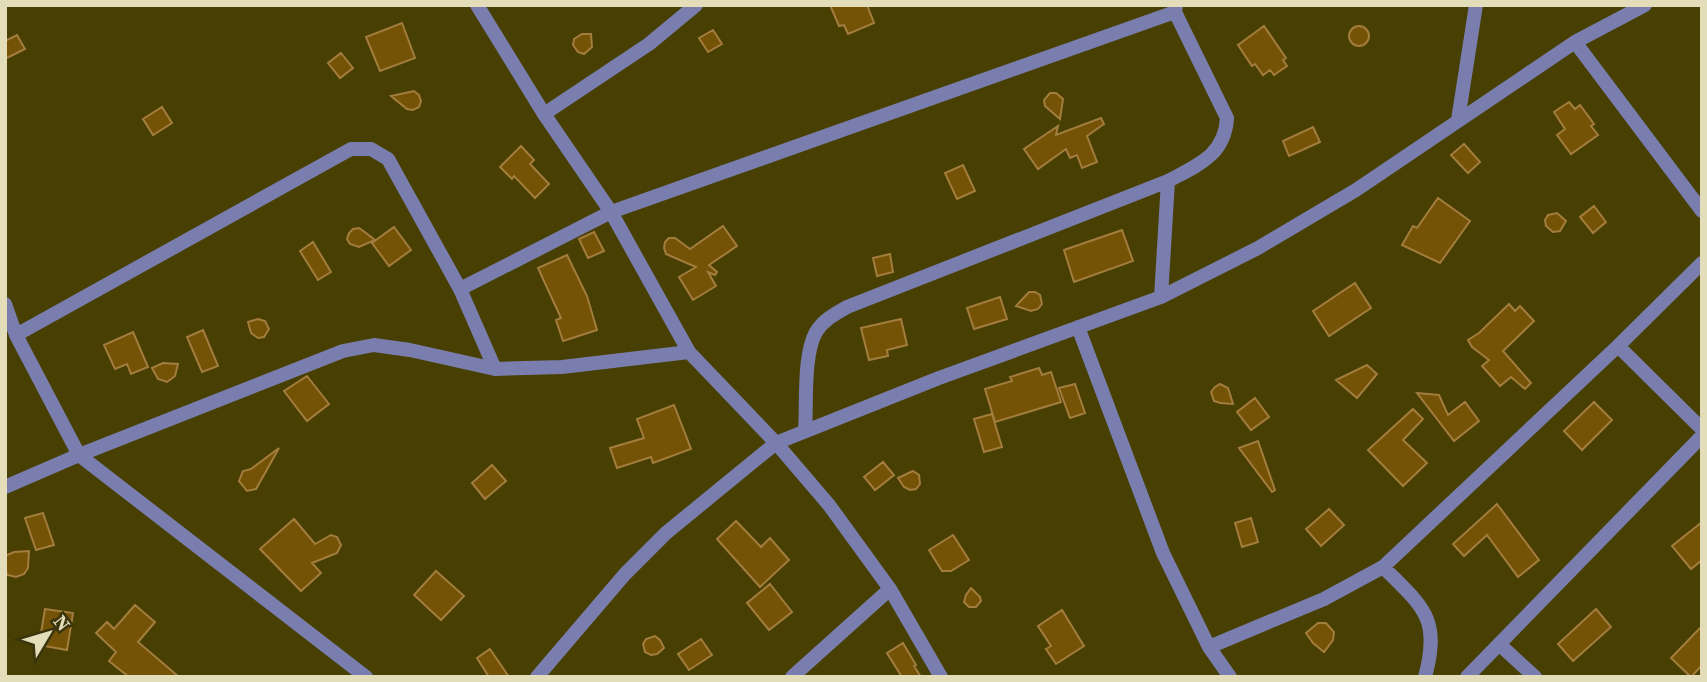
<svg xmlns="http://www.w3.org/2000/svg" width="1707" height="682" font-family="'Source Serif 4',serif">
  <rect width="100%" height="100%" fill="#483f02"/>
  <path fill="#745206" stroke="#a27d3e" stroke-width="2" d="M830 5H867L874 23 848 34 844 25 839 26Z
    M402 23 415 58 380 71 366 37Z
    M1264 26 1286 58 1283 60 1287 66 1274 75 1270 70 1263 75 1255 64 1252 66 1238 45Z
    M1349 36a10 10 0 1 1 20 0a10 10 0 1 1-20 0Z
    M713 30 722 44 708 52 699 38Z
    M582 34H591L592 47 584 54 578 52 573 45 574 39Z
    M17 35 25 49 5 59V41Z
    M341 53 353 68 340 78 328 63Z
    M414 91 419 95 421 101 419 107 413 110 407 109 391 96Z
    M1050 93H1056L1063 99 1060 119 1045 106 1044 100Z
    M1569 102 1575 109 1580 105 1594 124 1591 126 1598 135 1571 154 1557 135 1565 129 1554 112Z
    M162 107 172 123 153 135 143 119Z
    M1101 118 1104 124 1087 136 1097 162 1082 168 1077 155 1070 158 1066 149 1038 169 1024 149 1058 126 1056 135Z
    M1313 127 1320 142 1289 156 1283 141Z
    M1464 144 1480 162 1468 173 1451 155Z
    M521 146 534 160 530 164 549 184 535 198 514 176 512 179 500 167Z
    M963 165 975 191 957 199 945 173Z
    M1438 198 1470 221 1440 263 1402 245 1413 226 1417 228Z
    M1594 206 1606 222 1593 233 1580 217Z
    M1557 213 1566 221 1560 231 1553 232 1546 226 1545 220 1548 215Z
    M723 226 737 246 709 265 717 272 715 275 708 272 716 286 693 300 679 277 696 267 666 254 664 248 665 242 669 238H675L690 249Z
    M394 227 411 250 389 266 372 243Z
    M359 228 362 230 375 240 359 247 350 244 347 239 349 233 353 229Z
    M1122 230 1133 261 1074 282 1064 250Z
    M594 232 604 251 588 258 579 239Z
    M313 242 331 272 318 280 300 251Z
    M890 254 893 272 877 276 873 258Z
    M567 255 587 296 597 330 563 341 556 320 561 318 538 268Z
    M1355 283 1371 308 1329 336 1313 311Z
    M1029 292H1035L1040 295 1042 304 1038 309 1031 311 1016 306Z
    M1000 297 1007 319 974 329 967 308Z
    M1509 304 1515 311 1520 306 1534 321 1503 351 1531 383 1525 389 1511 377 1500 386 1482 366 1489 360 1472 347 1468 340 1479 333Z
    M258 319 265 321 269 329 264 337 258 338 251 333 248 322Z
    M901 319 907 345 887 350 888 356 869 360 861 328Z
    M203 330 218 366 202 372 187 337Z
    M133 332 148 367 131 374 127 364 115 369 104 345Z
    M163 363 178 364 175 376 167 382 158 379 152 368Z
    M1367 365 1377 374 1357 398 1336 380Z
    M1039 368 1042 375 1051 372 1061 402 995 422 985 389 1012 381 1010 377Z
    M307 376 329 404 307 421 284 391Z
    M1075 384 1085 413 1070 418 1059 388Z
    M1220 384 1228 388 1233 404 1220 403 1214 401 1211 392 1215 387Z
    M1417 393 1439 395 1448 415 1465 402 1479 421 1454 441Z
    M1255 398 1269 417 1251 430 1237 412Z
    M1594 402 1612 420 1582 450 1564 431Z
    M674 405 691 449 653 463 651 457 617 468 610 448 644 438 637 419Z
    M1413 409 1423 419 1403 440 1427 463 1403 486 1368 450Z
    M992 414 1002 447 984 452 974 419Z
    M1258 441 1275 490 1272 492 1239 448Z
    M279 448 256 489 247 491 239 481 243 471 251 469Z
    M883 462 894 475 875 490 864 477Z
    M492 465 506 481 485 499 472 483Z
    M913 471 919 475 920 484 916 489 910 490 904 487 898 478Z
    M1497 504 1539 560 1518 577 1487 535 1464 556 1453 544Z
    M1329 509 1344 525 1321 546 1306 529Z
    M43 513 54 545 36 550 25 518Z
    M1251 518 1258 542 1242 547 1235 523Z
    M294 519 315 544 331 535 337 537 341 545 337 553 312 563 321 573 301 591 260 549Z
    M736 521 761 547 770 538 789 560 760 587 717 539Z
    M1702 522V560L1691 569 1672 546Z
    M953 535 969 560 951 571H942L929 550Z
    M29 551 28 568 24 574 16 577 8 575 5 571V556L14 552Z
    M436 571 464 596 441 620 414 595Z
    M770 584 792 612 769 630 747 603Z
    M971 588 980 597 981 601 976 607H969L964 602 966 595Z
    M135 605 155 622 138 642 179 677H129L109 661 116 652 96 633 107 622 114 629Z
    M45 609 73 613 67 650 39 645Z
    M1596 609 1611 627 1573 661 1558 644Z
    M1062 610 1084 646 1056 664 1046 649 1051 646 1038 626Z
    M1318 623H1326L1334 632 1333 640 1324 652 1313 643 1306 633Z
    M1702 626V665L1691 677 1671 658Z
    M655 636 660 640 664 648 657 654 651 655 645 652 643 644 646 639Z
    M701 639 712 655 689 670 678 654Z
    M903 643 916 665 914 666 921 677H902L887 653Z
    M490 649 509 677H489L477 658Z"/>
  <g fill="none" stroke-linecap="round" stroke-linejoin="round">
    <path stroke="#797eae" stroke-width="14" d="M477 5 544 114 611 212 689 352 776 443 829 505 890 589 941 677
      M1575 42 1702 211
      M544 114 649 44 696 5
      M1458 120 1476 5
      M460 289 611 212 1175 12
      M1161 297 1168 181
      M5 304 16 335 79 455 366 677
      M1078 327 1163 553 1209 647 1230 677
      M16 335 351 149H371L388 159 460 289 495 369
      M1618 346 1702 429
      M805 431C807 403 803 355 816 332 823 320 835 314 847 307L1168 181C1198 165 1225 155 1227 118L1175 12 1176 5
      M5 487 79 455 343 351 374 345 410 350 495 369 562 367 689 352
      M1499 644 1535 677
      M1209 647 1324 599 1383 567
      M537 677 625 574 666 533 776 443 939 378 1161 297 1258 248 1356 190 1575 42 1645 5
      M792 677 890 589
      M1425 677C1441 618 1423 607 1383 567L1618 346 1702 263
      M1467 677 1702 436"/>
  </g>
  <rect width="1707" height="682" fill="none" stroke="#e3ddba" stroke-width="14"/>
  <g transform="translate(49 633) rotate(52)" stroke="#3b350e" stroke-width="5" paint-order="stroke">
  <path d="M0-5L12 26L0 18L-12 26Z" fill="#e3ddba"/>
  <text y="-10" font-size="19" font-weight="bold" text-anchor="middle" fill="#e3ddba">N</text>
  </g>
</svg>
